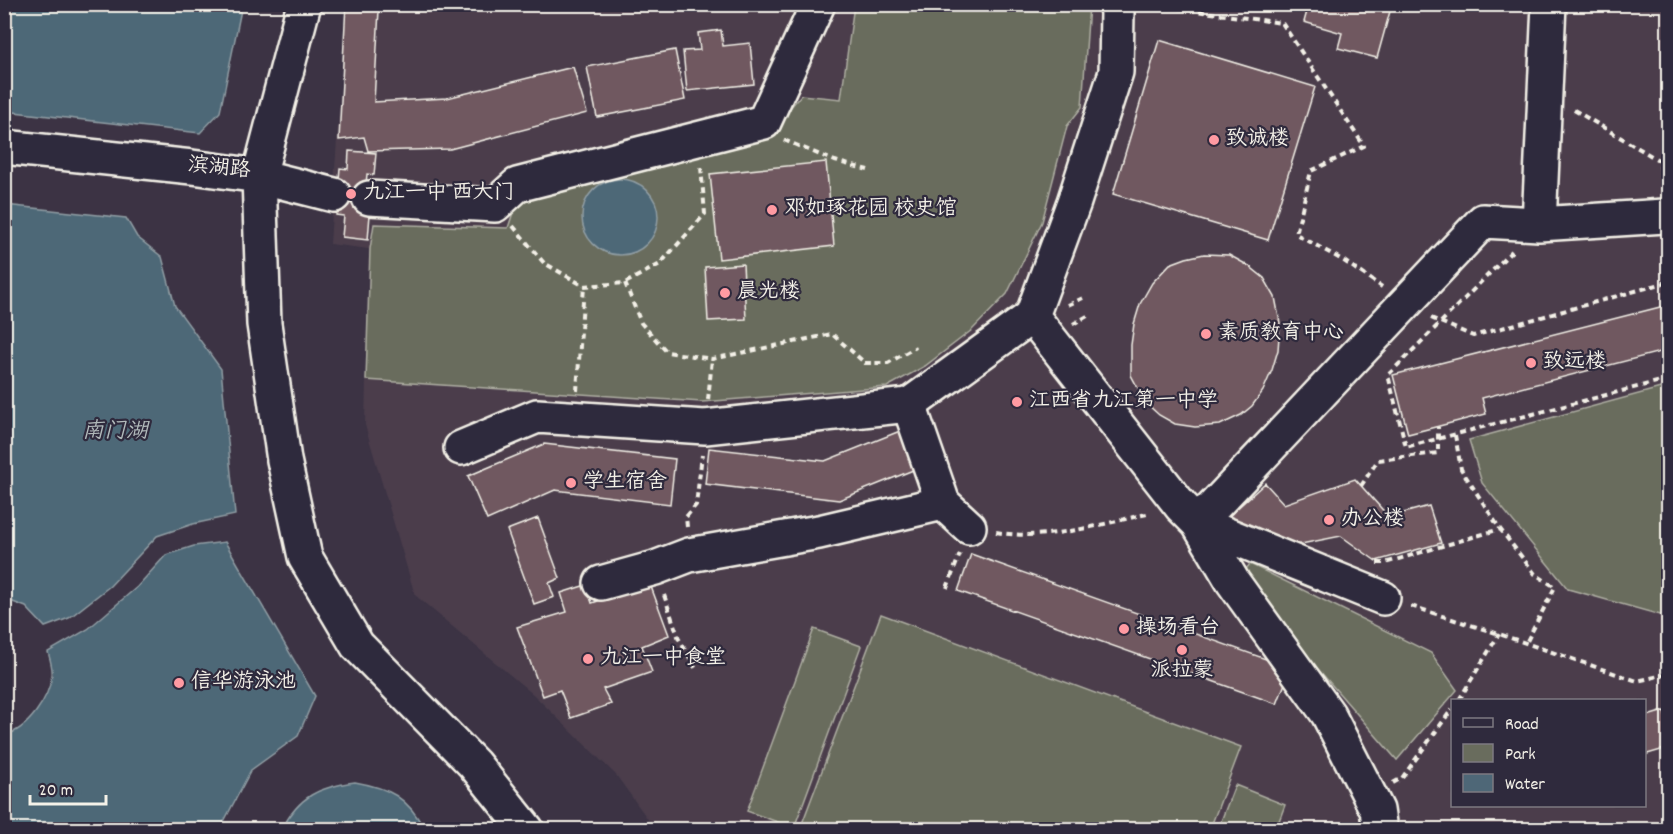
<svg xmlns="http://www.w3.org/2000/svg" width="1673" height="834" font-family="Dekko,'LXGW WenKai TC',sans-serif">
  <rect width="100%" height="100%" fill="#3c3344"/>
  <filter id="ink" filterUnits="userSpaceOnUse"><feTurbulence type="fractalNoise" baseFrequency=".0167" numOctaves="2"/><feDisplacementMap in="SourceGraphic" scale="12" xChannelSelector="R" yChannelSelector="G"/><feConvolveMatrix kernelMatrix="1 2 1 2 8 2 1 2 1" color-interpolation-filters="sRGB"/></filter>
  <g filter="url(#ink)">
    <path fill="#4b3e4c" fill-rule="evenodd" d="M346 5H1668V829H655L616 775 534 695 415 595 365 425 369 249 330 244ZM1452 700H1644V806H1452Z"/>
    <path fill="#696c5d" stroke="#aeaea2" stroke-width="1.5" d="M854 5H1089L1082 107 1067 126 1042 222 1007 294 972 330 925 366 887 387 702 402 366 380 370 249 374 224 508 228 520 191 657 157 764 139 801 95 841 99Z
      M1668 386V614L1664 616 1568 589 1482 483 1469 440Z
      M1250 564 1431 653 1457 690 1397 760 1239 578Z
      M881 614 1241 747 1210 829H800Z
      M814 629 861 646 794 828 747 811Z
      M1235 785 1285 805 1276 829H1218Z"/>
    <path fill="#4e6777" stroke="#909ea4" stroke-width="1.5" d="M5 4 242 5 220 112 200 133 5 111Z
      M582 217a38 38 0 1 1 76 0a38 38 0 1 1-76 0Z
      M5 205 126 218 137 237 162 257 175 306 221 369 235 515 193 524 157 536 110 586 69 618 45 627 26 607 5 599Z
      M225 542 315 696 298 736 251 770 220 829H5V735C28 730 49 698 52 675 53 668 50 659 48 652L88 629 137 587 166 555 194 546Z
      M355 782C389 788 408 797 424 829H282C299 796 319 787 355 782Z"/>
    <path fill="#6f5860" stroke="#f4f1e8" stroke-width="1.5" d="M346 4H413L379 10 374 102 447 98 573 67 587 113 450 149 368 151 364 137 339 140Z
      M1252 4H1288V8Z
      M1309 4H1392L1377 58 1338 48 1342 33 1304 22Z
      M721 30 723 46 750 43 754 84 687 91 683 51 700 50 698 33Z
      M1159 40 1315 87 1268 240 1113 194Z
      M675 50 685 100 597 117 587 67Z
      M349 151 376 153 374 175 367 174 363 214H370L368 240 342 237 344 216 336 215 340 168 348 169Z
      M826 162 834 246 719 259 710 174Z
      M1204 254 1229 255 1249 266 1264 278 1275 297 1280 323 1278 350 1272 370 1263 391 1252 406 1241 415 1220 425 1195 427 1175 424 1159 415 1146 403 1131 375V345L1134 324 1140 304 1152 283 1170 264 1186 258Z
      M743 264 746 319 708 321 705 267Z
      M1668 305V350L1482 398 1486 414 1408 434 1393 375Z
      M905 429 923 466 839 500 705 484 709 448 825 461Z
      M544 444 675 459 670 504 555 490 487 520 468 476Z
      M1355 479 1389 517 1429 506 1441 543 1376 561 1341 536 1286 547 1221 523 1265 483 1284 504Z
      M538 518 560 578 549 583 554 597 534 604 507 530Z
      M971 554 1291 668 1277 704 958 591Z
      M650 584 669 635 642 646 652 672 603 689 611 704 571 718 560 690 543 696 517 627 567 612 561 593 586 585 592 603Z
      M1664 711 1668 725V748L1644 755V717Z"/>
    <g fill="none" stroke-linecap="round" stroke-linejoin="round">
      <defs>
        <path id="minor" d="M4 147 192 167 259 176 304 4
          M334 195 259 176 264 324 284 460 305 557 357 645 474 764 527 830
          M369 198 495 205 517 185 764 122 818 4
          M1539 224 1665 216
          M1032 316 1181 506 1198 523 1483 221 1539 224 1549 4
          M909 405 943 503 969 527
          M461 448 537 416 705 427 909 405 1032 316 1074 202 1116 72 1117 12 1115 4
          M601 583 655 568 689 555 819 532 943 503
          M1380 830 1377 810 1328 714 1233 582 1198 523 1383 598"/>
      </defs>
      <use href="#minor" stroke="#f4f1e8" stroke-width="38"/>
      <path stroke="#f4f1e8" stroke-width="4" stroke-dasharray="6 4.5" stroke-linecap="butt" d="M1147 4 1282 23 1364 146 1311 171 1296 234 1344 261 1382 287
        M1574 110 1660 161 1663 188
        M784 140 835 161 868 170
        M513 226 544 263 584 286 625 283 660 264 705 214 701 167
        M1512 251 1388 375 1406 447 1668 379
        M625 283 641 323 667 352 712 359 832 334 865 363H888L916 347
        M1068 305 1083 298
        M1431 318 1473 336 1668 282
        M1073 324 1091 314
        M577 391 584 286
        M708 400 712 359
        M1455 435 1461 469 1500 529 1535 574 1555 587 1526 643
        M687 527 686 517 696 505 702 455
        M996 532C1047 542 1101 524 1151 513
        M1377 563H1385L1500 529
        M947 588 960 554
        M664 595 679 639 697 671
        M1411 606 1499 634 1637 681 1668 674
        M1459 700 1499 634
        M1393 783 1402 778 1452 709"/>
      <use href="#minor" stroke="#2f2a3d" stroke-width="33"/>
      <path stroke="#f4f1e8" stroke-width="4" stroke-dasharray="6 4.5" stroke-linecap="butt" d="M1361 486 1378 460 1438 453V427"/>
    </g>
  </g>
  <g fill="#ff9aa2" stroke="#2f2a3d" stroke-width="2">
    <circle cx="1214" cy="140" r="6"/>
    <circle cx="351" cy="194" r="6"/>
    <circle cx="772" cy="210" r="6"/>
    <circle cx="725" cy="293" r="6"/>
    <circle cx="1206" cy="334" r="6"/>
    <circle cx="1531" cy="363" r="6"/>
    <circle cx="1017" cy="402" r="6"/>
    <circle cx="571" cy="483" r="6"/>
    <circle cx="1329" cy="520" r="6"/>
    <circle cx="1124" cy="629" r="6"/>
    <circle cx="1182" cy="650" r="6"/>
    <circle cx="588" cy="659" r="6"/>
    <circle cx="179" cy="683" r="6"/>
  </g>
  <g text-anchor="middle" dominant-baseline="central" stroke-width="4.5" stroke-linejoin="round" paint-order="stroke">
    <g font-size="21" fill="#f4f1e8" stroke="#2f2a3d" text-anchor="start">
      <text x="1226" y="140">致诚楼</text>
      <text x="363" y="194">九江一中 西大门</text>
      <text x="784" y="210">邓如琢花园 校史馆</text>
      <text x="737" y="293">晨光楼</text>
      <text x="1218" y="334">素质教育中心</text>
      <text x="1543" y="363">致远楼</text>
      <text x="1029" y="402">江西省九江第一中学</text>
      <text x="583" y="483">学生宿舍</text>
      <text x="1341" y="520">办公楼</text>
      <text x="1136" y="629">操场看台</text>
      <text x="600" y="659">九江一中食堂</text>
      <text x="1182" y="672" text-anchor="middle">派拉蒙</text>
      <text x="191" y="683">信华游泳池</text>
    </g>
    <g font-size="21" fill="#f4f1e8" stroke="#2f2a3d">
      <text transform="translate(219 169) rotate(6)">滨湖路</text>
    </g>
    <g font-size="22" font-style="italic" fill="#b2babb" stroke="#2f2a3d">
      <text x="115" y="432">南门湖</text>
    </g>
  </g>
  <rect width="1673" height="834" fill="none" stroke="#2f2a3d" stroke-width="24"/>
  <rect x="12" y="12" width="1649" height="810" fill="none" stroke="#f4f1e8" stroke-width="2" filter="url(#ink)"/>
  <rect x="1451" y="699" width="195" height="108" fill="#2f2a3d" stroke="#7e7a81" stroke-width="1.5"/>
  <rect x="1463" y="718" width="30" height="9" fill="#2f2a3d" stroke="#7e7a81" stroke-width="1.5"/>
  <text x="1505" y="729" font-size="18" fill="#f4f1e8">Road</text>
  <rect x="1463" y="744" width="30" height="18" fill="#696c5d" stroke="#7e7a81" stroke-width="1.5"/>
  <text x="1505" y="759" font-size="18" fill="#f4f1e8">Park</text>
  <rect x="1463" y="774" width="30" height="18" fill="#4e6777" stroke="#7e7a81" stroke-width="1.5"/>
  <text x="1505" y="789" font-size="18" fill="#f4f1e8">Water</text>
  <path d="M30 795v9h76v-9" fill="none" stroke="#f4f1e8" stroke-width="3"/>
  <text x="39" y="795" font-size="18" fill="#f4f1e8" stroke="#2f2a3d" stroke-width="4.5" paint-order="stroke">20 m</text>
</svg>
